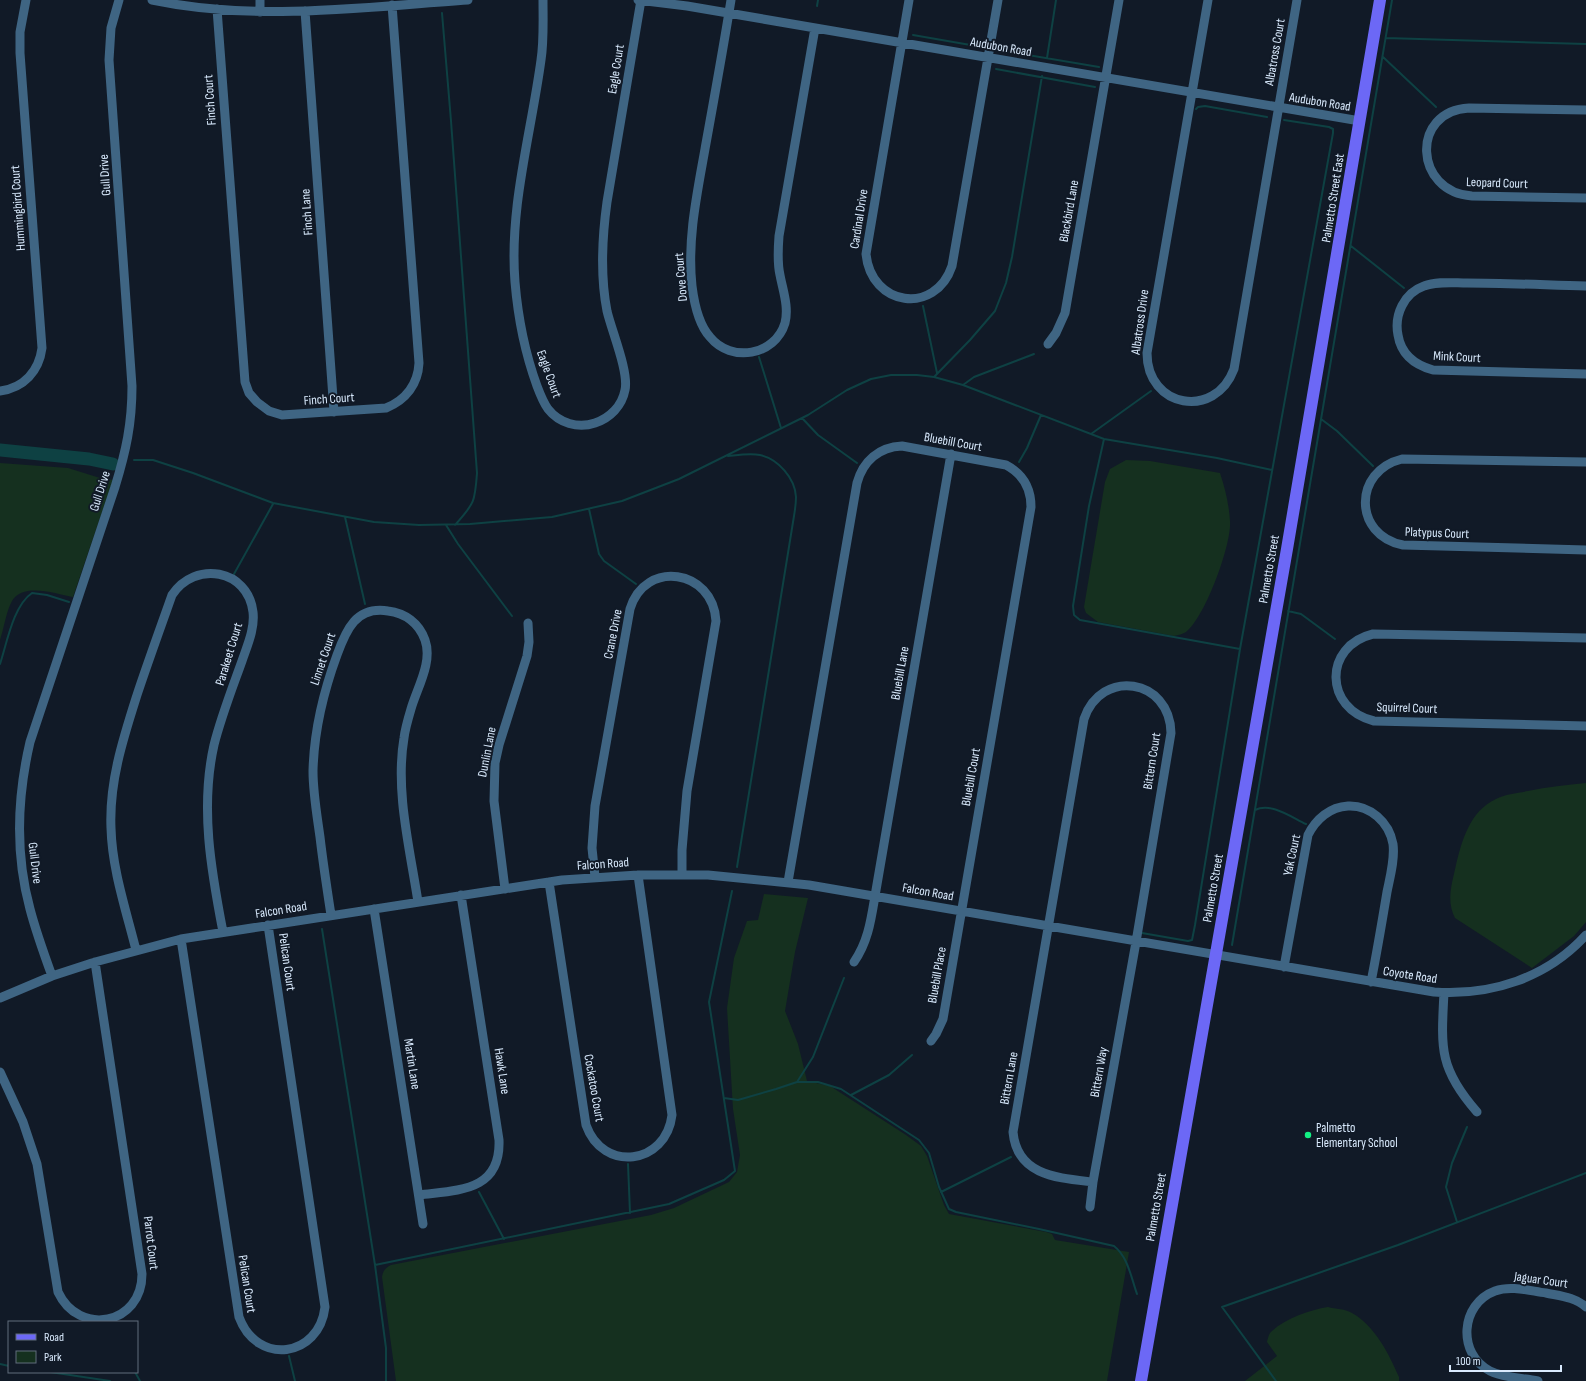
<svg xmlns="http://www.w3.org/2000/svg" width="1586" height="1381" font-family="'Sofia Sans Condensed',sans-serif">
  <rect width="100%" height="100%" fill="#111a27"/>
  <path fill="#15301f" d="M1126 460 1150 461 1220 473C1225 488 1229 504 1230 521 1232 544 1205 618 1186 632 1183 634 1178 635 1174 636L1098 622 1086 613 1084 607 1105 482 1110 469Z
    M0 463 68 468 100 478 113 480 73 597C56 594 23 582 12 601 6 612 4 628 0 640Z
    M1586 783V922L1574 936 1532 968 1455 918C1446 900 1452 884 1456 865 1462 840 1470 811 1496 799 1505 794 1518 793 1528 791 1547 787 1567 785 1586 783Z
    M764 894 808 898 795 952 785 1011 798 1044 807 1081 830 1086 906 1135 921 1146 927 1156 944 1205 949 1214 1046 1232 1052 1234 1055 1240 1129 1252 1107 1381H396L382 1277C383 1271 385 1268 391 1265L651 1215 674 1208 729 1182 737 1172 740 1155 733 1109 727 1008 734 958 747 921 758 920Z
    M1328 1307C1335 1309 1346 1309 1352 1313 1375 1326 1389 1354 1399 1377V1381H1245L1277 1356 1267 1342C1268 1338 1269 1333 1272 1331 1286 1318 1310 1310 1328 1307Z"/>
  <g fill="none" stroke-linecap="round" stroke-linejoin="round">
    <path stroke="#0e4143" stroke-width="2" d="M817 6 818 0
      M442 13 451 121 477 473C475 501 475 503 455 525
      M913 35 982 47
      M1386 38 1586 44
      M998 50 1099 67
      M1383 57 1436 107
      M1047 58 1056 0
      M996 69 1095 87
      M1196 109 1198 107 1205 106 1267 117
      M1351 246 1404 288
      M923 306 937 373
      M759 357 781 428
      M934 377 970 340 995 311 1006 283 1012 257 1042 76
      M963 385 974 377 1034 354
      M802 418 818 435 857 463
      M1321 419 1337 431 1373 466
      M1091 434 1151 391
      M1104 439 1089 506 1073 606 1074 615 1080 620 1240 649
      M728 456C738 455 750 453 760 455 778 459 795 478 796 497 796 503 795 510 794 516L737 867
      M134 460H153L193 473 273 503 374 522 419 525 470 524 552 517 622 501 679 479 808 415 847 390 871 379 891 375H917L934 377 963 385 1104 439 1217 458 1272 470
      M1019 462 1027 448 1041 415
      M589 509 599 554 604 561 636 584
      M345 517 365 604
      M446 525 458 544 512 616
      M234 574 273 504
      M1288 611 1301 614 1335 639
      M0 664C7 643 13 606 32 593L47 595 69 602
      M1255 810C1271 802 1291 817 1306 824
      M322 929 375 1265 386 1348V1381
      M1142 933 1188 941 1192 940 1195 925 1240 649 1333 133V129L1329 127 1284 120
      M1232 945 1392 0
      M797 1082 813 1057 844 978
      M851 1095 889 1075 912 1055
      M724 1098 738 1100 776 1089 797 1082H818L841 1089 919 1140 929 1153 939 1187 949 1209 956 1212 1039 1229 1114 1246C1128 1257 1131 1277 1137 1294
      M628 1164 630 1213
      M479 1192 504 1239
      M941 1192 1011 1157
      M1457 1222 1446 1187 1452 1163 1467 1127
      M375 1265 669 1204 724 1180 735 1171 709 1002 732 891
      M289 1356 295 1381
      M0 1364 9 1366
      M50 1372 110 1381
      M135 1372 140 1381
      M1276 1381 1222 1307 1398 1245 1586 1173"/>
    <path stroke="#0e4143" stroke-width="13" d="M0 450 89 459 113 464"/>
    <path stroke="#3f6583" stroke-width="9" d="M152 0C257 22 363 7 468 0
      M260 0V12
      M543 0C543 20 544 41 541 60 531 134 509 208 515 282 518 318 525 353 537 386 540 394 543 402 548 409 559 423 578 429 595 423 610 418 622 406 625 390 629 372 612 332 607 311 600 275 602 238 607 202L641 0
      M638 0 687 6 1360 121
      M731 0C723 50 714 99 705 149 697 194 687 240 692 286 694 302 699 325 710 337 731 363 775 356 785 323 789 307 783 291 780 275 777 262 778 249 779 236L815 28
      M909 0 866 254C871 306 935 316 952 266L998 0
      M1208 0 1147 353C1147 408 1215 420 1234 369L1297 0
      M217 9 245 382 249 393 257 402 269 411 282 415 386 408C406 400 418 384 419 363L392 5
      M305 11 334 412
      M1586 110 1469 108C1410 111 1414 192 1472 196L1586 198
      M1586 286C1546 285 1507 283 1467 283 1453 283 1437 281 1424 286 1404 293 1394 315 1398 335 1401 354 1415 365 1433 370L1586 374
      M1048 344 1056 333 1065 313 1119 0
      M0 391C24 388 39 371 42 348L20 53V32L26 0
      M1586 462 1402 459C1353 471 1353 535 1403 545L1586 550
      M1586 638 1373 634C1323 646 1324 709 1374 721L1586 726
      M595 877 592 848 595 806 630 609C645 559 713 569 716 621L687 791 682 850V874
      M549 882 586 1125C603 1173 666 1165 672 1115L638 875
      M788 882 857 483C863 461 879 447 902 446L1006 465C1023 474 1031 488 1031 507L943 1019 936 1034 931 1041
      M505 889 494 801 495 763 499 745 527 656 529 642 528 623
      M374 909 423 1224
      M331 915C327 889 323 863 320 837 317 815 313 793 313 771 314 731 323 693 337 655 346 630 356 606 388 611 405 613 419 623 425 640 433 662 417 688 411 709 408 719 405 729 404 738 395 791 410 849 418 902
      M181 939 239 1317C257 1366 319 1358 325 1307L268 925
      M136 950C126 910 112 869 111 828 109 782 123 739 137 695 148 662 160 629 172 595 195 560 248 569 253 612 255 629 247 646 242 661 232 689 221 717 214 745 200 807 211 870 223 932
      M854 962C868 942 871 920 875 896L951 454
      M1284 967 1308 835C1316 819 1330 807 1348 806 1370 805 1389 822 1393 844 1395 859 1390 877 1387 892 1382 922 1377 952 1371 982
      M52 976C44 954 36 932 30 909 15 854 17 798 30 742L115 487C126 451 132 424 132 386L109 60 111 28 119 0
      M1444 993C1441 1048 1439 1069 1477 1112
      M0 998 52 976 95 962 181 939 562 880 638 875H708L809 885 1434 992C1491 996 1547 978 1586 935
      M0 1072 23 1122 37 1164 58 1292C79 1337 142 1325 142 1274L95 962
      M419 1195C457 1190 501 1192 499 1140L461 895
      M1090 1207 1093 1182 1136 942 1171 733C1170 678 1101 668 1084 719L1013 1132C1017 1176 1058 1178 1093 1182
      M1538 1381C1523 1378 1504 1378 1490 1371 1457 1354 1460 1304 1495 1291 1511 1285 1530 1291 1546 1293 1560 1296 1575 1297 1586 1307"/>
    <path stroke="#6c68f6" stroke-width="12" d="M1141 1381 1287 549 1380 0"/>
  </g>
  <circle fill="#12f083" stroke="#111a27" stroke-width="1.5" cx="1308" cy="1135" r="4"/>
  <g text-anchor="middle" dominant-baseline="central" stroke-width="4" stroke-linejoin="round" paint-order="stroke">
    <g font-size="13" fill="#d9eafd" stroke="#111a27">
      <text transform="translate(1001 47) rotate(10)">Audubon Road</text>
      <text transform="translate(1275 52) rotate(-80)">Albatross Court</text>
      <text transform="translate(616 69) rotate(-81)">Eagle Court</text>
      <text transform="translate(210 100) rotate(-94)">Finch Court</text>
      <text transform="translate(1320 102) rotate(9)">Audubon Road</text>
      <text transform="translate(105 175) rotate(-94)">Gull Drive</text>
      <text transform="translate(1497 183) rotate(2)">Leopard Court</text>
      <text transform="translate(1333 198) rotate(-81)">Palmetto Street East</text>
      <text transform="translate(18 208) rotate(-94)">Hummingbird Court</text>
      <text transform="translate(1069 211) rotate(-80)">Blackbird Lane</text>
      <text transform="translate(307 212) rotate(-94)">Finch Lane</text>
      <text transform="translate(859 219) rotate(-81)">Cardinal Drive</text>
      <text transform="translate(681 277) rotate(-95)">Dove Court</text>
      <text transform="translate(1140 322) rotate(-82)">Albatross Drive</text>
      <text transform="translate(1457 357) rotate(3)">Mink Court</text>
      <text transform="translate(549 374) rotate(70)">Eagle Court</text>
      <text transform="translate(329 399) rotate(-4)">Finch Court</text>
      <text transform="translate(953 442) rotate(10)">Bluebill Court</text>
      <text transform="translate(100 491) rotate(-72)">Gull Drive</text>
      <text transform="translate(1437 533) rotate(2)">Platypus Court</text>
      <text transform="translate(1269 569) rotate(-80)">Palmetto Street</text>
      <text transform="translate(613 634) rotate(-79)">Crane Drive</text>
      <text transform="translate(229 654) rotate(-73)">Parakeet Court</text>
      <text transform="translate(323 659) rotate(-71)">Linnet Court</text>
      <text transform="translate(900 673) rotate(-80)">Bluebill Lane</text>
      <text transform="translate(1407 708) rotate(2)">Squirrel Court</text>
      <text transform="translate(487 752) rotate(-79)">Dunlin Lane</text>
      <text transform="translate(1152 761) rotate(-81)">Bittern Court</text>
      <text transform="translate(971 777) rotate(-80)">Bluebill Court</text>
      <text transform="translate(1292 855) rotate(-78)">Yak Court</text>
      <text transform="translate(35 863) rotate(83)">Gull Drive</text>
      <text transform="translate(603 864) rotate(-4)">Falcon Road</text>
      <text transform="translate(1213 888) rotate(-80)">Palmetto Street</text>
      <text transform="translate(928 892) rotate(10)">Falcon Road</text>
      <text transform="translate(281 910) rotate(-9)">Falcon Road</text>
      <text transform="translate(287 962) rotate(82)">Pelican Court</text>
      <text transform="translate(937 975) rotate(-80)">Bluebill Place</text>
      <text transform="translate(1410 975) rotate(9)">Coyote Road</text>
      <text transform="translate(412 1064) rotate(81)">Martin Lane</text>
      <text transform="translate(502 1071) rotate(81)">Hawk Lane</text>
      <text transform="translate(1099 1072) rotate(-80)">Bittern Way</text>
      <text transform="translate(1009 1078) rotate(-80)">Bittern Lane</text>
      <text transform="translate(594 1088) rotate(80)">Cockatoo Court</text>
      <text transform="translate(1156 1207) rotate(-80)">Palmetto Street</text>
      <text transform="translate(151 1243) rotate(83)">Parrot Court</text>
      <text transform="translate(1541 1280) rotate(8)">Jaguar Court</text>
      <text transform="translate(247 1284) rotate(81)">Pelican Court</text>
    </g>
    <g font-size="13" fill="#d9eafd" stroke="#111a27" text-anchor="start">
      <text x="1316" y="1128">Palmetto<tspan x="1316" dy="15">Elementary School</tspan></text>
    </g>
  </g>
  <rect x="8" y="1321" width="130" height="52" fill="#111a27" stroke="#616d7d"/>
  <rect x="16" y="1334" width="20" height="6" fill="#6c68f6" stroke="#616d7d"/>
  <text x="44" y="1341" font-size="12" fill="#d9eafd">Road</text>
  <rect x="16" y="1351" width="20" height="12" fill="#15301f" stroke="#616d7d"/>
  <text x="44" y="1361" font-size="12" fill="#d9eafd">Park</text>
  <path d="M1450 1365v6h111v-6" fill="none" stroke="#d9eafd" stroke-width="2"/>
  <text x="1456" y="1365" font-size="12" fill="#d9eafd" stroke="#111a27" stroke-width="3" paint-order="stroke">100 m</text>
</svg>
